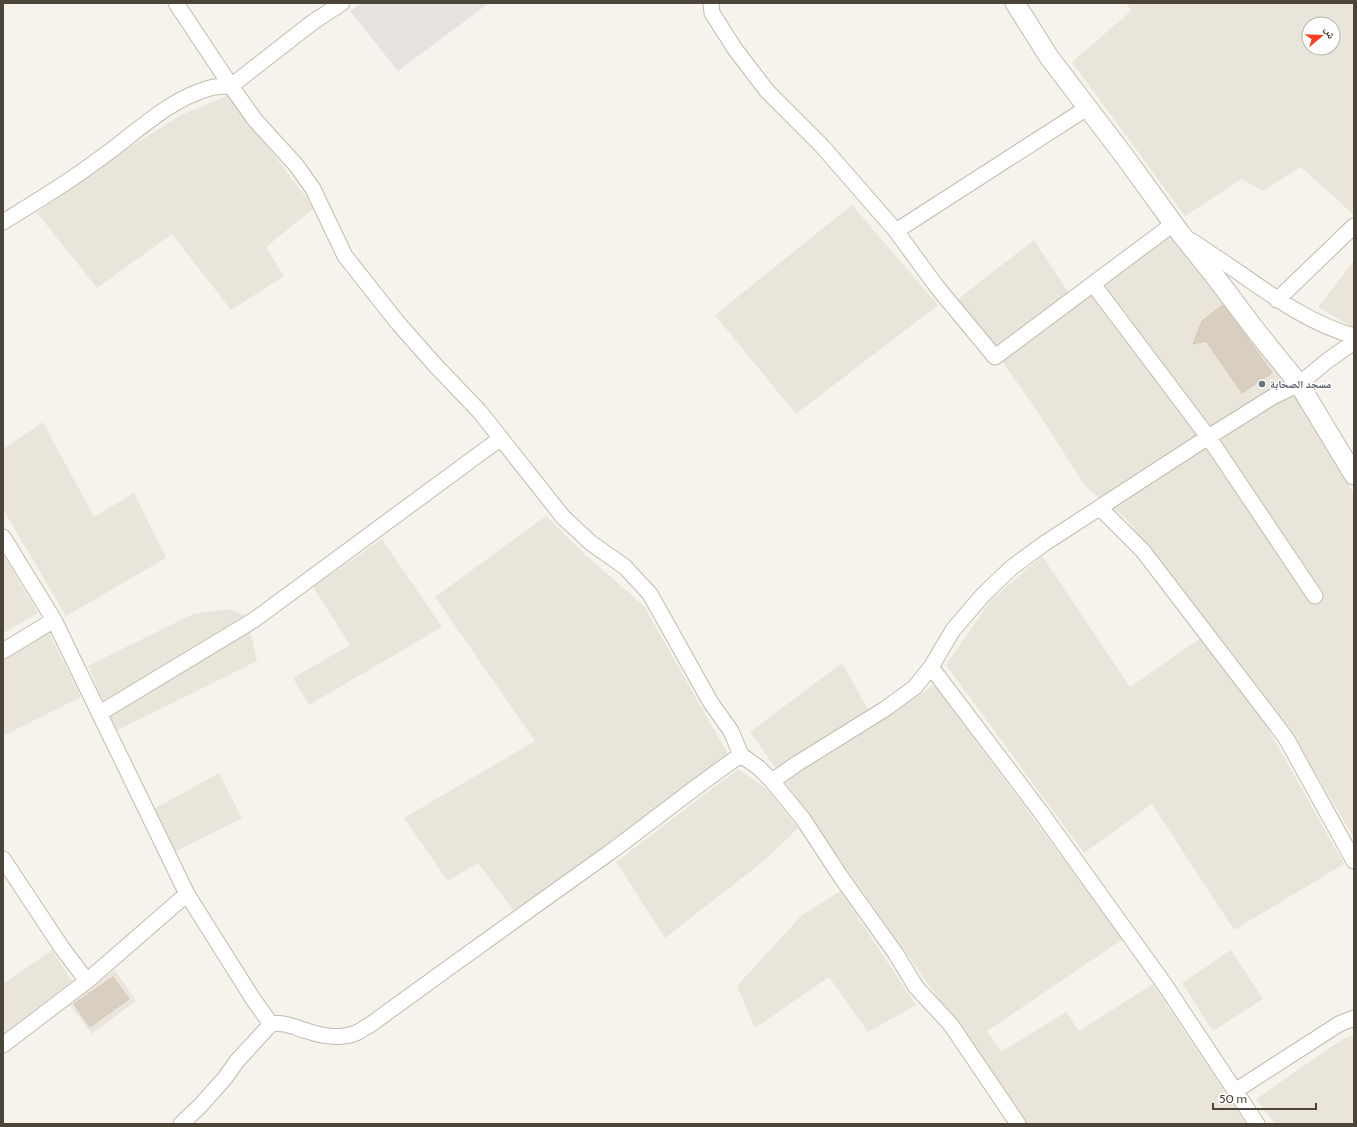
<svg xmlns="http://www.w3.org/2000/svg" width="1357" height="1127" font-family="Cabin,'Noto Naskh Arabic',sans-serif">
  <rect width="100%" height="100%" fill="#f6f3ec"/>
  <path fill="#eae5da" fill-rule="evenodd" d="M1127 3H1354V215L1301 167 1263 191 1242 179 1185 216 1072 62 1131 11ZM1309 24H1333V48H1309Z
    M229 95 314 208 266 247 284 276 231 310 172 234 97 288 37 213 111 159 181 115Z
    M852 205 938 305 796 414 715 315Z
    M1173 234 1297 397 1354 494V838L1284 720 1213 628 1125 518 1086 487 1033 405 958 299 1034 240 1077 305Z
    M1354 261V328L1318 307Z
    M43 422 94 517 134 493 166 558 66 616 3 509V449Z
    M546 516 584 554 644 606 729 756 514 911 478 863 448 881 404 818 535 741 435 597Z
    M382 539 442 627 309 705 293 678 350 645 313 587Z
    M3 554 38 613 3 633Z
    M1042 556 1130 687 1202 637 1269 730 1344 864 1234 930 1152 804 1084 853 946 665 991 600Z
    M229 609 247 616 257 661 116 731 88 666 193 614Z
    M48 631 81 697 3 736V661Z
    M842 663 876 723 934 685 1123 939 987 1031 1001 1052 1066 1012 1079 1031 1153 984 1246 1124H1027L750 732Z
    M738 769 766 788 798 828 765 860 665 938 616 862Z
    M219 773 242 818 174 852 154 809Z
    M840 891 916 1005 868 1032 829 977 755 1028 737 986 801 916Z
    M52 950 72 981 3 1034V984Z
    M1231 950 1263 999 1213 1031 1182 983Z
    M115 970 136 1001 92 1034 70 1005Z
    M1354 1035V1124H1275L1256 1099 1343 1039Z"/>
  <path fill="#e6e2dd" d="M362 3H489L398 71 350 11Z"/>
  <path fill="#d8cfc1" stroke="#d3c7b4" d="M1223 305 1248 339 1272 373 1242 393 1206 341 1193 344 1202 321Z
    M113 977 129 999 90 1027 74 1004Z"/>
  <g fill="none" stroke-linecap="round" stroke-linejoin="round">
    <defs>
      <path id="minor" d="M176 3 231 86 313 22 342 3
        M711 3 712 13 735 49 767 91 822 146 896 231
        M1087 108 896 231 937 287 995 357 1173 224
        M3 222C34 203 66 184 95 162 132 137 166 100 210 88 217 86 224 86 231 86L255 120 296 165 313 189 345 256 398 323 436 366 480 412 563 517 591 543 625 567 650 594 711 703 731 731 741 755 759 768 772 781 803 819 841 877 896 954 916 987 951 1025 1018 1124
        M1192 241C1208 252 1225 263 1241 274 1277 299 1311 324 1354 336
        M1093 284 1209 438 1315 596
        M1277 300 1354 226
        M1100 508 1143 551 1271 718 1286 738 1354 861
        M3 537 54 620 187 894 253 999 271 1024
        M3 651 54 620
        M931 667 1040 811 1165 985 1257 1124
        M100 713 254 620 501 438
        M772 781 798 763 885 709 915 687 931 667 953 630 983 595 1011 568 1045 543 1199 443 1274 396 1299 384 1327 361 1354 342
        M3 859 62 948 87 981 187 894
        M3 1045 87 981
        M1235 1091 1339 1024 1354 1018
        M181 1124 200 1106 225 1078 237 1061 271 1024C286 1022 293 1027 307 1031 322 1036 341 1039 356 1033 361 1031 365 1027 370 1025 449 967 529 910 609 853 653 821 695 786 741 755"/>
      <path id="tertiary" d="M1015 3 1049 57 1125 157 1181 234 1214 275 1257 332 1299 384 1354 475"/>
    </defs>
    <use href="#minor" stroke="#c2bbae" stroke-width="17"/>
    <use href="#tertiary" stroke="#c2bbae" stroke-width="21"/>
    <use href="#minor" stroke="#fff" stroke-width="15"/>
    <use href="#tertiary" stroke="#fff" stroke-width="19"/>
  </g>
  <circle fill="#6b7280" stroke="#fff" stroke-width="1.5" cx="1262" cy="384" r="4"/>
  <g text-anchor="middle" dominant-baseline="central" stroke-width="3" stroke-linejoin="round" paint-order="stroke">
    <g font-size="11" font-weight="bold" fill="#5b616d" stroke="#fff" text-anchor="start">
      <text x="1270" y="384">مسجد الصحابة</text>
    </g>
  </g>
  <rect width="1357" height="1127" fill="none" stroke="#4b4439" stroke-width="8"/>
  <g transform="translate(1321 36) rotate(71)"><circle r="19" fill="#ffffff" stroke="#b7b4b0"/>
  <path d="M0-3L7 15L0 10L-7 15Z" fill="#fc3f1d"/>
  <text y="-6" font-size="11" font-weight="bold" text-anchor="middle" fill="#4b4439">ش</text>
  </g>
  <path d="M1213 1103v6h103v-6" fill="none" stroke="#4b4439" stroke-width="2"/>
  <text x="1219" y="1103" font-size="12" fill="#4b4439" stroke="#ffffff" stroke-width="3" paint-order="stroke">50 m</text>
</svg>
